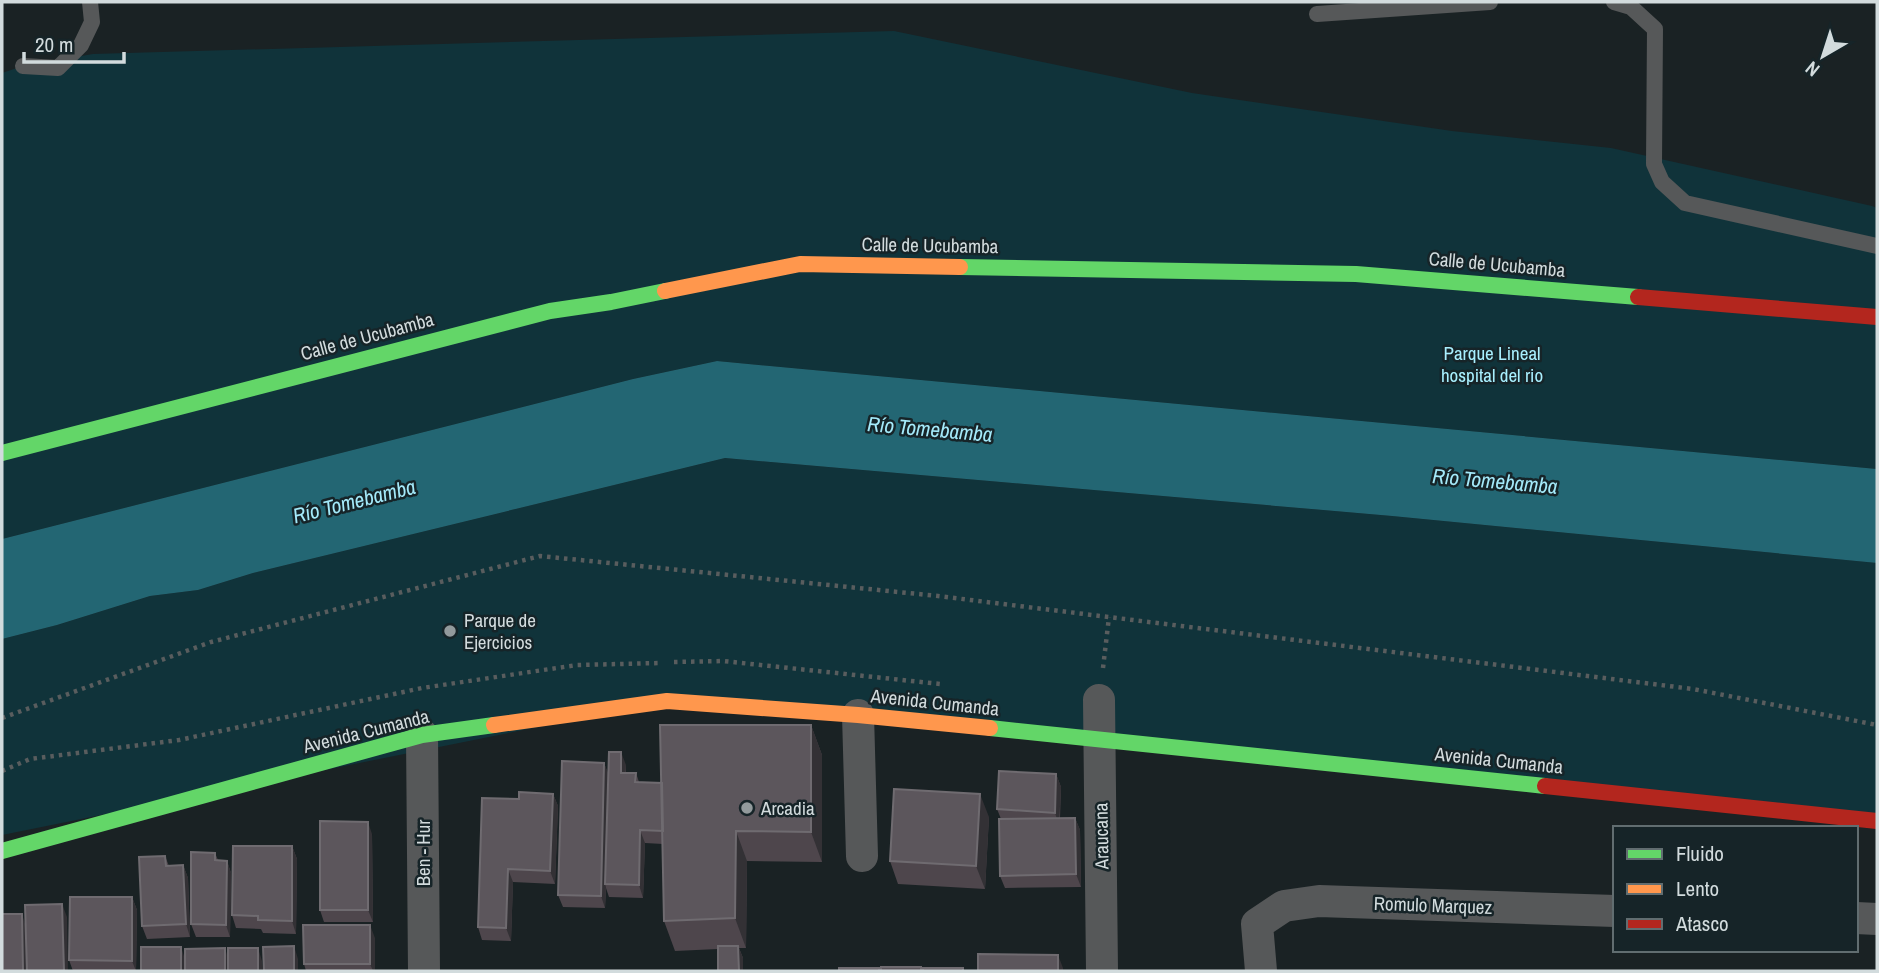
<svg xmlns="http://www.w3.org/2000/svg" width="1879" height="973" font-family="'Archivo Narrow',sans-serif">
  <rect width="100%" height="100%" fill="#1a2224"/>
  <path fill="#10333a" d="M894 31 1192 93 1452 131 1611 148 1872 206 1877 208V469L717 361 633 379 2 539V73L23 66 93 54Z
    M725 458 1392 516 1877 563V821L667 701 2 835V639L57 625 150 596 198 590 253 573Z"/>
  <path fill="#236673" d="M717 361 1877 469V563L1392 516 725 458 253 573 198 590 150 596 57 625 2 639V539L633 379Z"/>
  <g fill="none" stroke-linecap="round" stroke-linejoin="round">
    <path stroke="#595d5e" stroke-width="4.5" stroke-dasharray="3.5 5" stroke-linecap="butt" d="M674 662 723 661 940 684
      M1103 668 1109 617
      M2 718 211 642 540 556 938 596 1693 689 1877 725
      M2 771 30 759 179 740 422 688 577 665 661 663"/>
    <path stroke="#565859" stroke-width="16" d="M1614 2 1631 7 1655 29 1654 164 1662 182 1685 203 1877 246
      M1317 14 1490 2
      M23 66 58 68 81 45 92 22 90 2"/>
    <path stroke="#565859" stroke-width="32" d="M1099 700 1102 971
      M858 715 862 856
      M422 735 424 971
      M1856 918 1877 919
      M1261 971 1257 924 1284 906 1319 901 1615 911"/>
    <path stroke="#63d668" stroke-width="16" d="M960 267 1356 274 1638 297
      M2 453 550 311 611 302 665 291
      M990 728 1545 786
      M2 851 422 735 494 725"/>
    <path stroke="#ff974d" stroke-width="16" d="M665 291 800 264 960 267
      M494 725 667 701 858 715 990 728"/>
    <path stroke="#b3261e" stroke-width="16" d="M1638 297 1877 317
      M1545 786 1877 821"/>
  </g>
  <path fill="#4e464c" d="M811 725 822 755V862L747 861 746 948H739L743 958V971H718V949L675 951 664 921 663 844 645 843 643 898 609 897 606 888 605 908 563 907 558 895 604 763 608 774 626 765V773H636L639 782 662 783Z
    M1056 774 1061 787 1060 818H1075L1080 830 1081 887 1005 888 1000 876 1001 819 997 809Z
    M553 794 558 806 555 884 513 882 511 941 482 940 478 927 519 799Z
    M989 817 985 889 898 884 890 861Z
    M372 834 373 922H324L320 910Z
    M292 846 297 859 296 934 263 933 261 929 236 928 232 915Z
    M215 853 218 860 227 861 231 873 230 937H196L191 924Z
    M165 856 169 866 183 865 188 878 190 937 147 939 142 926Z
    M132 897 137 910 136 971H73L69 960Z
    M375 938V971H306L304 964Z"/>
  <path fill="#333135" d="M811 725 822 755V862L811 832Z
    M621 752 626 765 625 786 621 773Z
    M604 763 609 775 605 884 606 887 605 908 601 896Z
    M1056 774 1061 787 1059 825 1055 813Z
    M553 794 558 806 555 884 550 871Z
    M980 794 989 817 985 889 976 866Z
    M1075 818 1080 830 1081 887 1076 874Z
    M368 822 372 834 373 922 368 910Z
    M640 830 645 843 643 898 639 885Z
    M736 831 747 861 746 948 735 918Z
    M292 846 297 859 296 934 292 921Z
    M227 861 231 873 230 937 226 925Z
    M183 865 188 878 190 937 186 924Z
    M508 869 513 882 511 941 506 928Z
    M132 897 137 910 136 971 132 961Z
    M62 904 67 917 68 971H64Z
    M22 914 26 927 27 971H23Z
    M370 925 375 938V971H373L370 964Z
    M294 946 298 959V971H294Z
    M738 946 743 958V971H739Z
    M181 947 185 959 186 971H181Z
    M225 948 229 961V971H225Z
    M258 948 262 961 263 971H258Z
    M1058 955 1063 968V971H1058Z"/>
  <path fill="#5c565c" stroke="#6f6b70" stroke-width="2" d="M660 725H811V832L736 831 735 918 664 921Z
    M609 752H621V773H636L635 782 662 783 663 831 640 830 639 885 605 884Z
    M562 761 604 763 601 896 558 895Z
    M999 771 1056 774 1055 813 997 809Z
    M894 789 980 794 976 866 890 861Z
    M519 792 553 794 550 871 508 869 506 928 478 927 482 798 519 799Z
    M1075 818 1076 874 1000 876 999 819Z
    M320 821 368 822V910H320Z
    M233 846H292V921L258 920V916L232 915Z
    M191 852 215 853V860L227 861 226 925 191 924Z
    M165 856 166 866 183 865 186 924 142 926 139 857Z
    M70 897H132V961L69 960Z
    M62 904 64 971H27L25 905Z
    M2 914H22L23 971H2Z
    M303 925H370V964H304Z
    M294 946V971H264L263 947Z
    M718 946H738L739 971H718Z
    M141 947H181V971H141Z
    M225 948V971H185V949Z
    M228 948H258V971H228Z
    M978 954 1058 955V971H978Z
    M881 967H921V971H881Z
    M839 968H879V971H839Z
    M923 968H963V971H923Z"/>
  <g fill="#929a9c" stroke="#162428" stroke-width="2.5">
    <circle cx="450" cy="631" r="7"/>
    <circle cx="747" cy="808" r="7"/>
  </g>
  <g text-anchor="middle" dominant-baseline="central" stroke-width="5" stroke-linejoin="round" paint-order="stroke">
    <g font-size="19" fill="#d2dbdd" stroke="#162428">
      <text transform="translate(930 245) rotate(1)">Calle de Ucubamba</text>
      <text transform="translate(1497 264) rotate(5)">Calle de Ucubamba</text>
      <text transform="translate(367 336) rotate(-15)">Calle de Ucubamba</text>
      <text transform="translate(935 702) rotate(6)">Avenida Cumanda</text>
      <text transform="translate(366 731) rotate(-14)">Avenida Cumanda</text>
      <text transform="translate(1499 760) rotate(6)">Avenida Cumanda</text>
      <text transform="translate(1101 836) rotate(-91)">Araucana</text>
      <text transform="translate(423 853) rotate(-90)">Ben - Hur</text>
      <text transform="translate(1433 905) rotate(2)">Romulo Marquez</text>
    </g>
    <g font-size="19" fill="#a8effe" stroke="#162428">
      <text x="1492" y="353">Parque Lineal<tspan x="1492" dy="22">hospital del rio</tspan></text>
    </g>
    <g font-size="19" fill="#d2dbdd" stroke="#162428" text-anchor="start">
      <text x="464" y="620">Parque de<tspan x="464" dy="22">Ejercicios</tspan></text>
      <text x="761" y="808">Arcadia</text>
    </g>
    <g font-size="21" font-style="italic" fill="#a4eafa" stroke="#162428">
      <text transform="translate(930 429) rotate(5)">Río Tomebamba</text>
      <text transform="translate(1495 481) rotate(5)">Río Tomebamba</text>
      <text transform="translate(354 501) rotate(-14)">Río Tomebamba</text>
    </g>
  </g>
  <rect width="1879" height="973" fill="none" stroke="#d2dbdd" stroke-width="7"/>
  <rect x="1613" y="826" width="245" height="126" fill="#162428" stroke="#616d70" stroke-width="2"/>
  <rect x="1627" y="849" width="35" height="10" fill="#63d668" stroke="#616d70" stroke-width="2"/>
  <text x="1676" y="861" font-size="21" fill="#d2dbdd">Fluido</text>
  <rect x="1627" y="884" width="35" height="10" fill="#ff974d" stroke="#616d70" stroke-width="2"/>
  <text x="1676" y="896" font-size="21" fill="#d2dbdd">Lento</text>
  <rect x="1627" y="919" width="35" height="10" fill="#b3261e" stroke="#616d70" stroke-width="2"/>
  <text x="1676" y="931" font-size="21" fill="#d2dbdd">Atasco</text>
  <g transform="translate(1823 56) rotate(219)" stroke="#162428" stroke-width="5" paint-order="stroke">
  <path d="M0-5L12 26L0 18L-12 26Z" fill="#d2dbdd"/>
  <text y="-10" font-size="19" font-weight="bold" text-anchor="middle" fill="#d2dbdd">N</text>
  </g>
  <path d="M24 52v10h100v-10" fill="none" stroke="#d2dbdd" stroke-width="3.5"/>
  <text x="35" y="52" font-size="21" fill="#d2dbdd" stroke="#162428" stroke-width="5" paint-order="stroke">20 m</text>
</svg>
